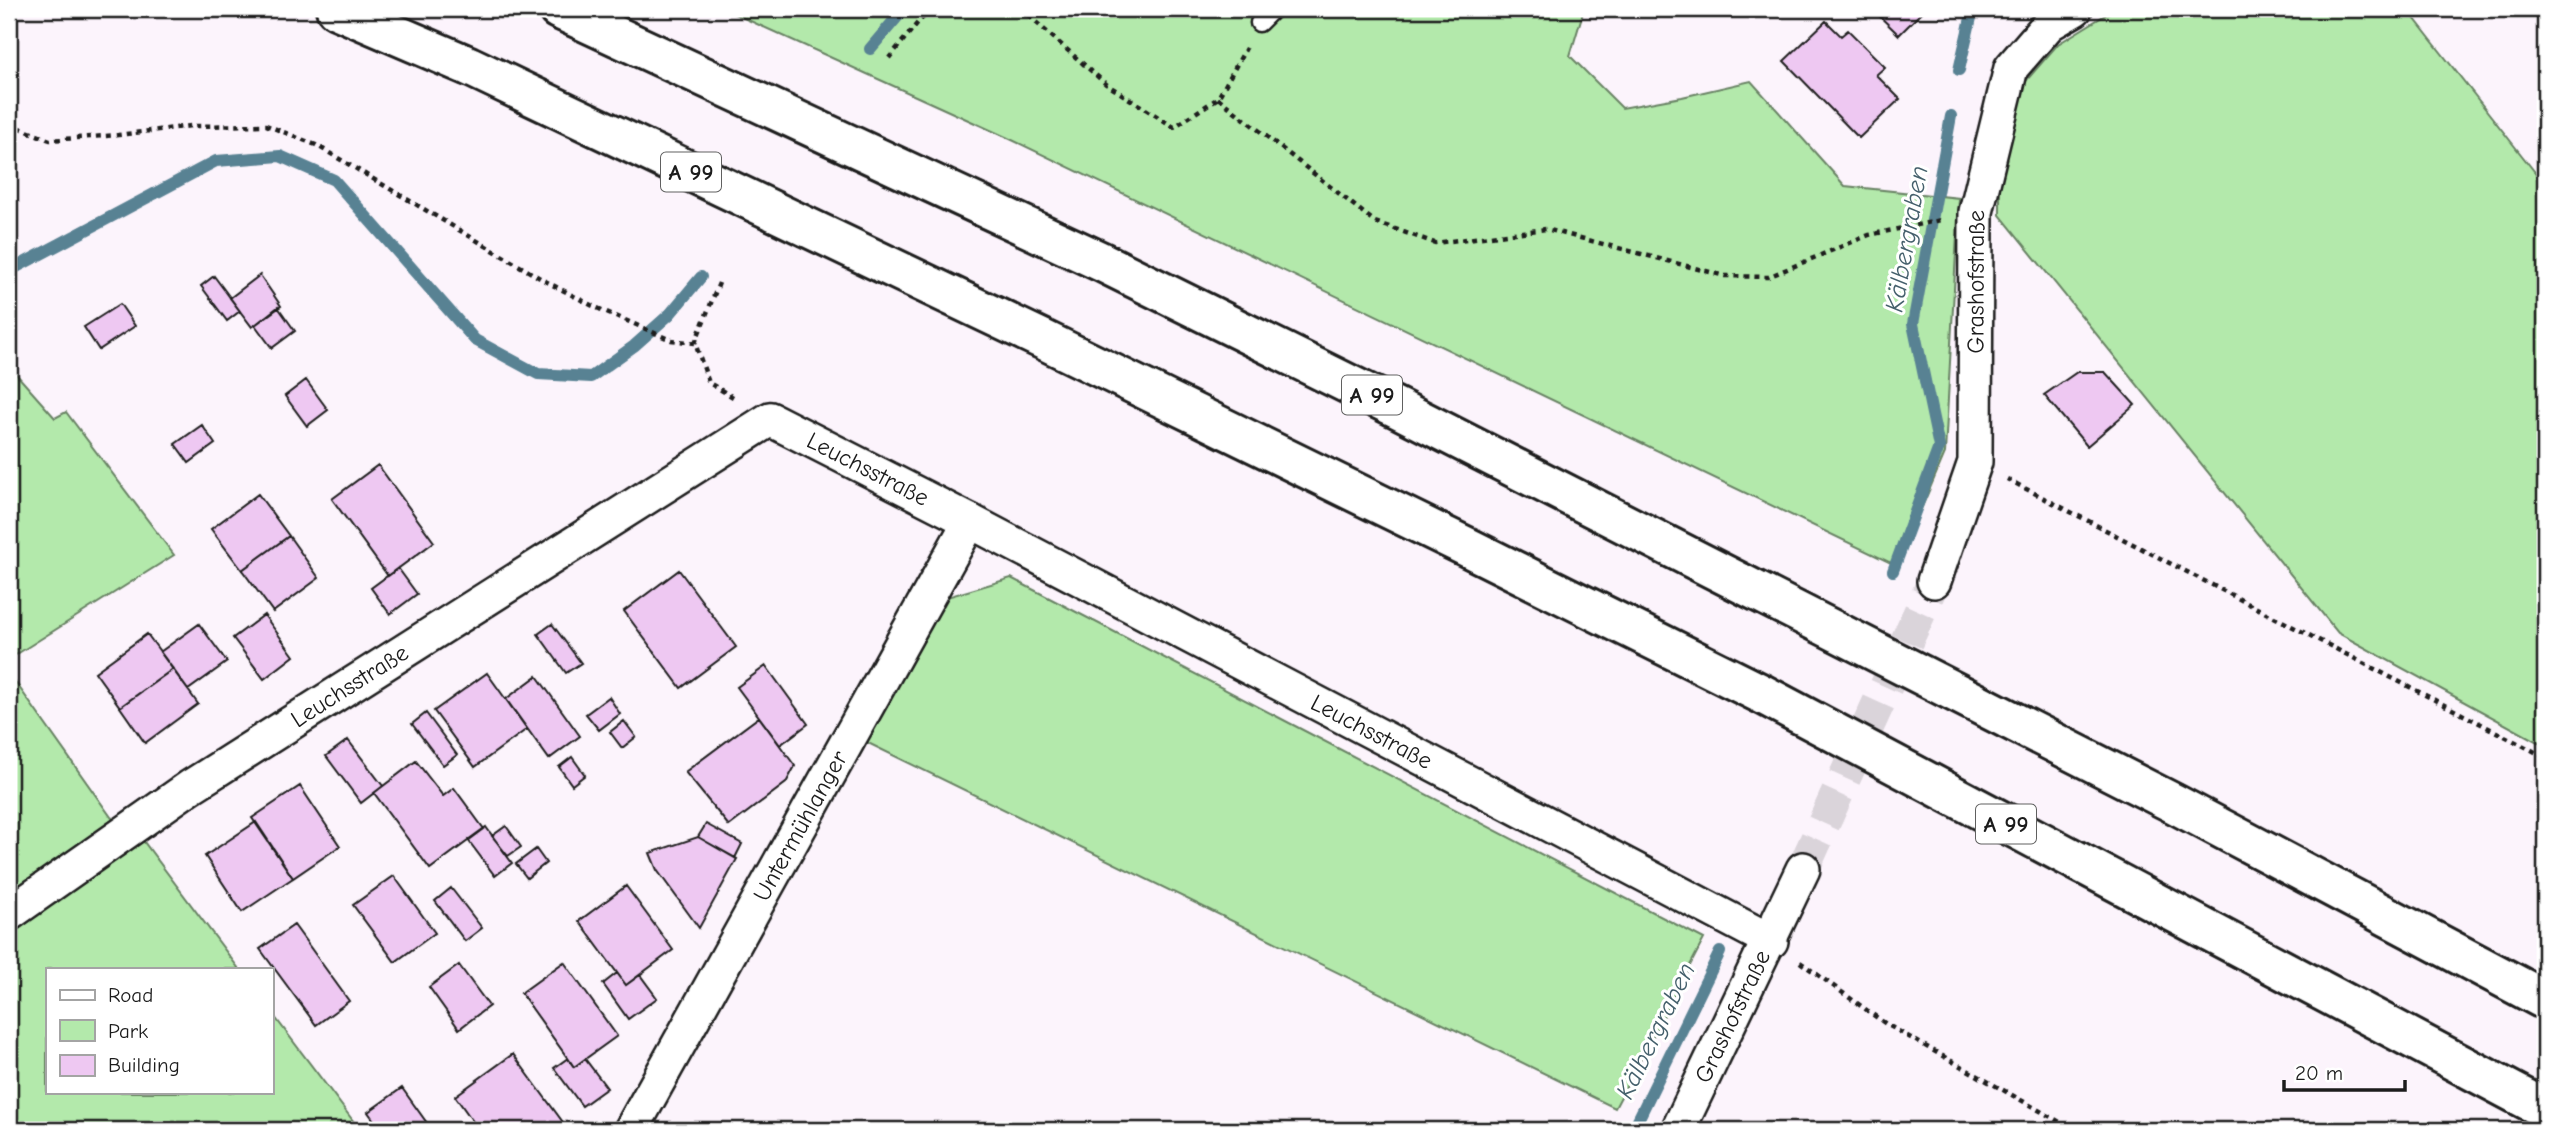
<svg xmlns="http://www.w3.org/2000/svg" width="2554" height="1139" font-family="'Comic Neue',sans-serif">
  <rect width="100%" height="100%" fill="#fcf4fc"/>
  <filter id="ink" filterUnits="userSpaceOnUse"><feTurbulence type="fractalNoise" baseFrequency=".0143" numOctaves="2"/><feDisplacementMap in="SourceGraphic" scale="14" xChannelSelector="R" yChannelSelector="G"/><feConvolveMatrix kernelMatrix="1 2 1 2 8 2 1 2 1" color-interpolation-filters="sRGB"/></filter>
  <g filter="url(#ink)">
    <path fill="#b3e9ab" stroke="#688264" stroke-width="2" d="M724 9H1584L1570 56 1622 108 1682 97 1751 81 1845 186 1959 198 1945 453 1922 507 1893 564 1008 138Z
      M2115 9H2407L2545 185V746L2338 633 2000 215V159L2019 89 2058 44Z
      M9 366 55 418 66 412 174 555 9 659Z
      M1011 578 1704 939 1615 1108 866 742 940 599Z
      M9 673 111 817 144 842 239 969H47V1092H271V1012L360 1130H9Z"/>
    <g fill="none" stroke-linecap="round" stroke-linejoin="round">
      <path stroke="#598293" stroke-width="12" d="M870 49 904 9
        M1959 70 1973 9
        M9 271 216 161 280 156 334 180 475 340 538 374 591 377 634 346 670 314 701 277
        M1893 571 1939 447 1913 324 1951 116
        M1633 1130 1720 952"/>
    </g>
    <path fill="#eec8f2" stroke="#1c1c1c" stroke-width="2" d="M1872 9H1921L1923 11 1899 35Z
      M1826 21 1841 36 1848 30 1885 67 1876 75 1900 99 1859 138 1784 61Z
      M260 275 281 306 252 327 230 298Z
      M214 276 240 311 227 321 201 286Z
      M120 304 135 326 99 350 84 327Z
      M278 307 295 331 272 348 255 325Z
      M2077 372H2105L2135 405 2087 446 2044 395Z
      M306 380 328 410 307 426 285 396Z
      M202 425 215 444 189 463 175 444Z
      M378 465 434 542 388 576 332 499Z
      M258 494 289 536 242 570 211 529Z
      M289 536 319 578 273 612 242 570Z
      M398 568 417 594 390 614 371 588Z
      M679 570 736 647 681 688 624 611Z
      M264 615 294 656 264 679 233 638Z
      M199 624 227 662 188 690 160 652Z
      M552 624 581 663 566 673 538 634Z
      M147 634 173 669 120 707 95 672Z
      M766 666 808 724 780 745 737 687Z
      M173 669 198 704 145 743 120 707Z
      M487 673 527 729 475 767 434 711Z
      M537 676 580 736 549 759 506 699Z
      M609 697 620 714 599 730 586 714Z
      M426 713 457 755 443 765 412 724Z
      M759 717 795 766 786 783 729 826 685 772Z
      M624 721 636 737 622 748 610 732Z
      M348 740 383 786 361 803 326 756Z
      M572 757 585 775 572 785 559 767Z
      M416 761 443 796 454 788 484 829 430 869 374 793Z
      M300 786 340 846 293 878 252 818Z
      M256 822 293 878 242 912 205 856Z
      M706 824 742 844 735 858 698 837Z
      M506 826 521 847 508 856 492 836Z
      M486 827 512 863 495 876 468 840Z
      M698 837 737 859 699 928 657 870 650 853Z
      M536 849 546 863 527 878 516 864Z
      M394 876 435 933 395 962 353 905Z
      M626 886 673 950 626 985 579 921Z
      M451 888 482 928 465 941 435 901Z
      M294 925 349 1001 316 1025 260 949Z
      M564 962 617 1036 574 1067 521 993Z
      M459 965 489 1006 459 1029 429 987Z
      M617 973 626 985 640 975 657 998 628 1019 603 984Z
      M513 1054 565 1125 557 1130H479L455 1096Z
      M568 1058 574 1067 585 1059 607 1088 582 1106 554 1068Z
      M402 1088 432 1130H381L368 1112Z"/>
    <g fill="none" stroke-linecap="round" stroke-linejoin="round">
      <path stroke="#dad4da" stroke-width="33" stroke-dasharray="33 17" stroke-linecap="butt" d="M1803 869 1934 581"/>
      <defs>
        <path id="service" d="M1259 23 1273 9"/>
        <g id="minor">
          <path id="s1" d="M1934 581 1975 462 1976 212 2011 68 2049 24 2075 9"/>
          <path id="s2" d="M9 914 190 787 770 419 970 521 1771 941"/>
          <path id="s3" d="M631 1130 970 521"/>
          <path id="s4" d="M1678 1130 1803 869"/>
        </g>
        <path id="motorway" d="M336 9 469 66 1044 340 1463 545 1762 694 2545 1109
          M558 9 1102 262 1399 409 2175 804 2545 1000"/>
      </defs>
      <use href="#service" stroke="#1c1c1c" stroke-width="21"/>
      <use href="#minor" stroke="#1c1c1c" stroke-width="38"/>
      <use href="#motorway" stroke="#1c1c1c" stroke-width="44"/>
      <path stroke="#1c1c1c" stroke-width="4.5" stroke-dasharray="5 5" stroke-linecap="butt" d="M1021 9 1106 84 1174 127 1218 98 1246 48
        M889 58 920 20 934 9
        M1218 98 1375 222 1435 243 1546 229 1725 276 1768 277 1869 235 1941 220
        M9 124 50 140 118 135 191 126 266 125 316 145 545 281 595 307 671 340 695 343
        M719 283 695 343 709 383 733 397
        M2007 479 2545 757
        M1800 962 1886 1024 2074 1130"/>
      <use href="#service" stroke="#fff" stroke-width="16"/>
      <use href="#minor" stroke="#fff" stroke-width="33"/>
      <use href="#motorway" stroke="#fff" stroke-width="38"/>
    </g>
  </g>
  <g text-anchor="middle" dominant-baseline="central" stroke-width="6" stroke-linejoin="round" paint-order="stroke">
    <g fill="#fff" stroke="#606060" stroke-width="2">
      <rect x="661" y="152.5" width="60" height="39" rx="5"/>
      <rect x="1342" y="375.5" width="60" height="39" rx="5"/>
      <rect x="1976" y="804.5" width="60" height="39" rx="5"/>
    </g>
    <g font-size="23" font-weight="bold" fill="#1c1c1c">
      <text x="691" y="172">A 99</text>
      <text x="1372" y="395">A 99</text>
      <text x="2006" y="824">A 99</text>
    </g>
    <g font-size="24" fill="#1c1c1c" stroke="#fff">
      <text stroke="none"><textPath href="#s1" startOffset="306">Grashofstraße</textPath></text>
      <text stroke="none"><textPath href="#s2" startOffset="1018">Leuchsstraße</textPath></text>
      <text stroke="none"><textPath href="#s2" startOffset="410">Leuchsstraße</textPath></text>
      <text stroke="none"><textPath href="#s2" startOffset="1586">Leuchsstraße</textPath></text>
      <text stroke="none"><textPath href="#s3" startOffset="348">Untermühlanger</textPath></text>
      <text stroke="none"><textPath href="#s4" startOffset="126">Grashofstraße</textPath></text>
    </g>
    <g font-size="26" font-style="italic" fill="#45606c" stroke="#fff">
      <text transform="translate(1907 239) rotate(-80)">Kälbergraben</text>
      <text transform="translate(1656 1031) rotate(-64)">Kälbergraben</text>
    </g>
  </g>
  <rect width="2554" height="1139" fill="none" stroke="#fff" stroke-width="35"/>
  <rect x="18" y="18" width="2519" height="1104" fill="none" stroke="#1c1c1c" stroke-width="2.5" filter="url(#ink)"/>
  <rect x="46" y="968" width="228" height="126" fill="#ffffff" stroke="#a4a4a4" stroke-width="2"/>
  <rect x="60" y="990" width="35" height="10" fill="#ffffff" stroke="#a4a4a4" stroke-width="2"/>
  <text x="108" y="1002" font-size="21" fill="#1c1c1c">Road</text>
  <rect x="60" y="1020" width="35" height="21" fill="#b3e9ab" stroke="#a4a4a4" stroke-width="2"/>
  <text x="108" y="1038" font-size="21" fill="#1c1c1c">Park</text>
  <rect x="60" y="1055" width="35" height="21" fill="#eec8f2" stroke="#a4a4a4" stroke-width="2"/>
  <text x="108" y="1072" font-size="21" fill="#1c1c1c">Building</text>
  <path d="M2284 1080v10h121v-10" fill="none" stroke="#1c1c1c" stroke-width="3.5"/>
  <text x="2295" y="1080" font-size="21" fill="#1c1c1c" stroke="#ffffff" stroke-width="5" paint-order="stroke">20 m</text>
</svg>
